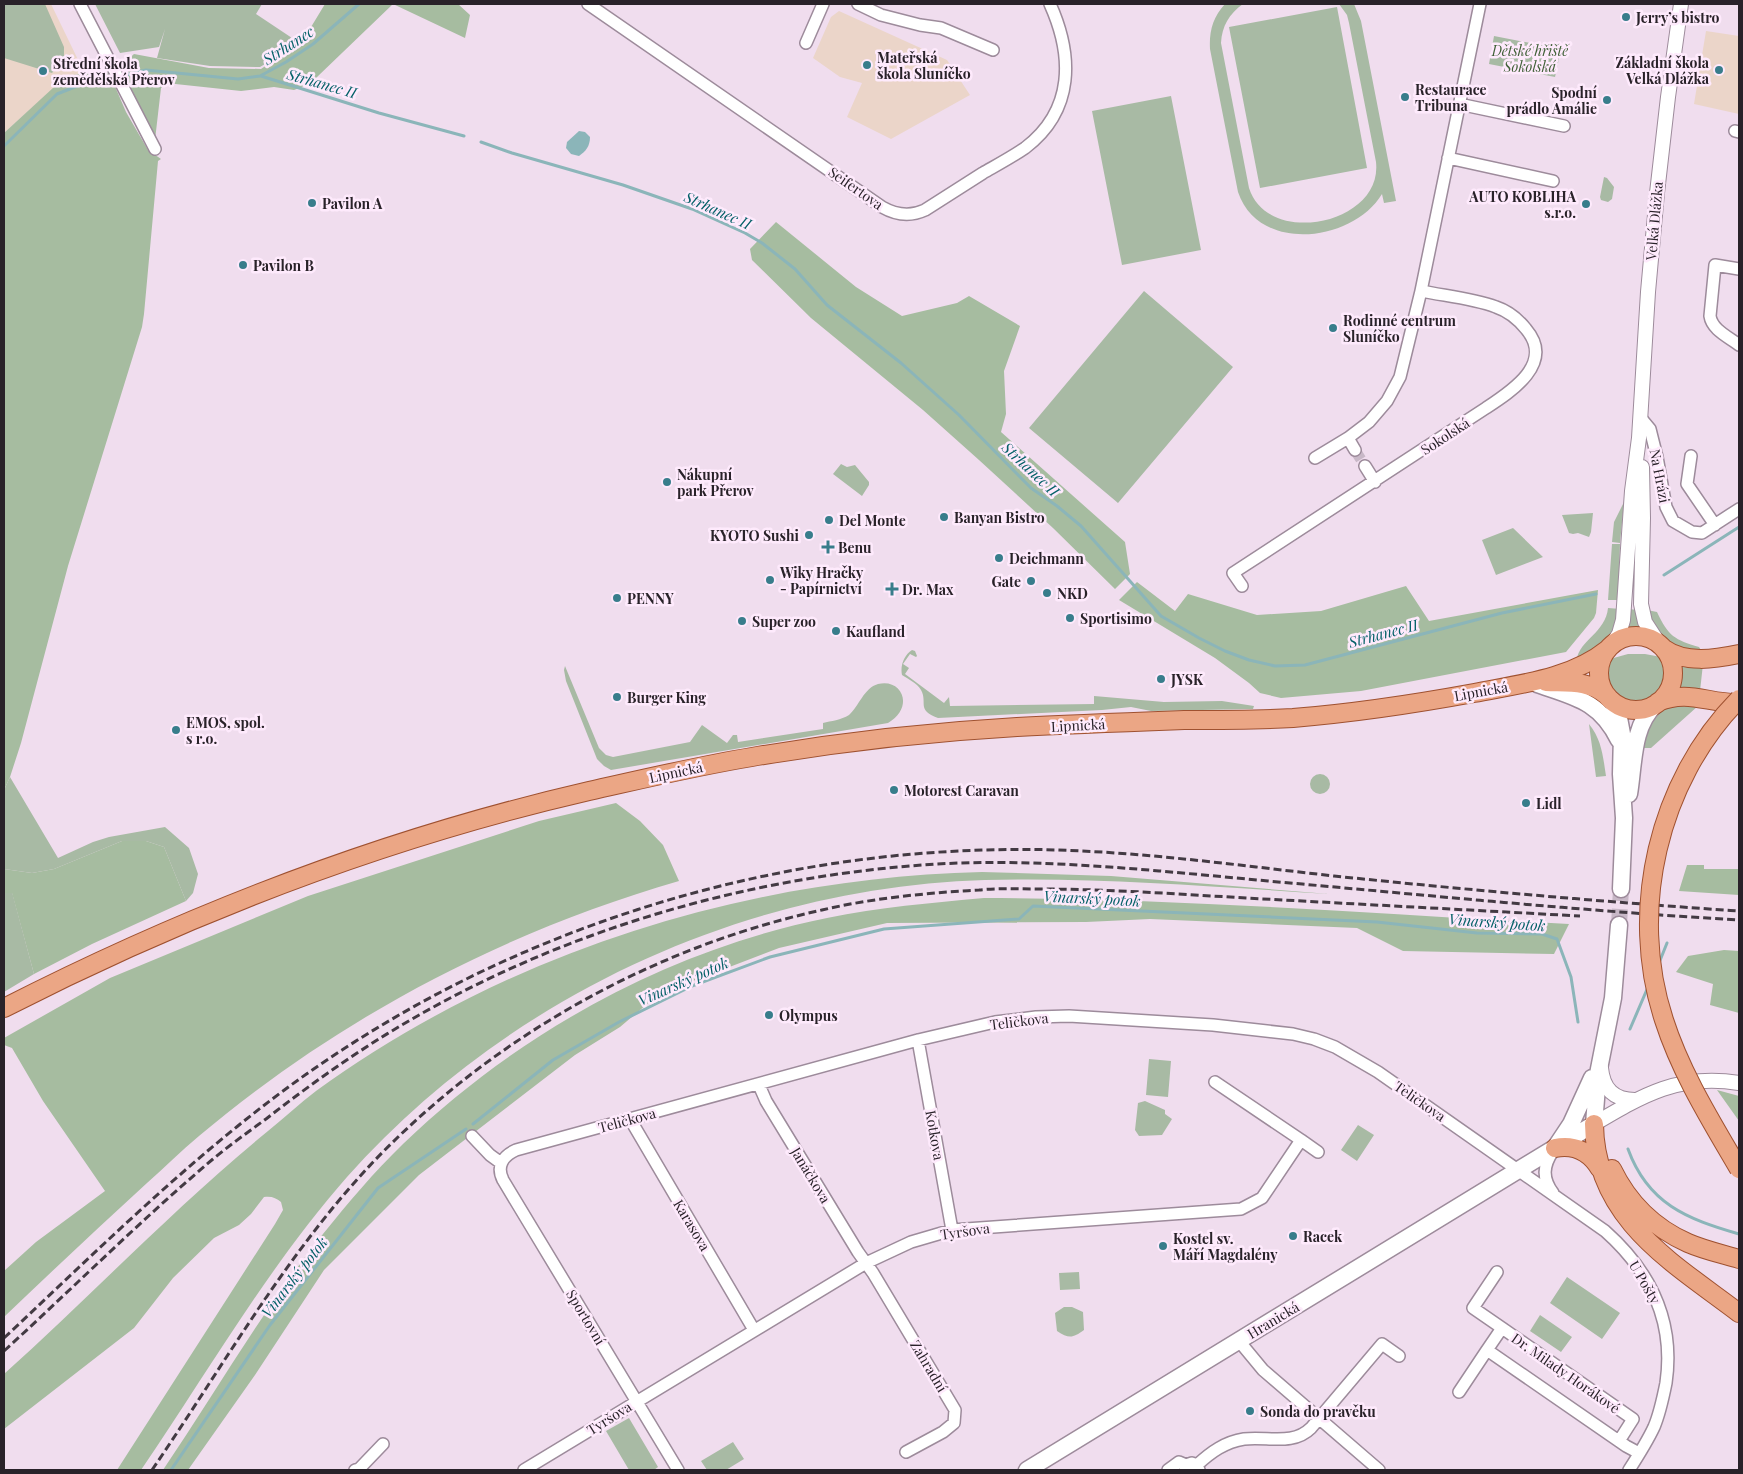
<svg xmlns="http://www.w3.org/2000/svg" width="1743" height="1474" font-family="'Playfair Display',serif">
  <rect width="100%" height="100%" fill="#f0ddee"/>
  <path fill="#ebd5c9" d="M4 4H51L82 68 83 74 66 77 4 133Z
    M839 11 947 60 970 95 891 139 847 117 862 83 840 77 813 58 831 17Z
    M1706 31 1739 36V114L1694 104Z"/>
  <path fill="#a8baa4" d="M4 4H45L64 47V59L52 73 4 58Z
    M95 4H262L256 14 298 42 285 52 260 67 210 66 157 58 165 29 159 47 120 53Z
    M1225 4H1243C1229 14 1222 26 1221 43L1249 188C1268 248 1383 224 1376 162L1349 23 1347 15 1339 4H1354L1361 21 1396 201 1384 203 1382 194C1353 242 1259 254 1238 192L1210 49C1209 31 1213 17 1225 4Z
    M1337 7 1367 168 1260 188 1229 27Z
    M1494 36 1561 49 1555 77 1489 64Z
    M1171 96 1201 250 1122 265 1092 111Z
    M1604 177 1607 178 1614 187 1612 199 1608 202 1601 200 1600 197Z
    M1144 291 1233 367 1118 503 1029 428Z
    M841 464 847 467 855 465 869 482V485L862 496 833 474Z
    M1624 502 1620 543 1612 542 1614 522Z
    M1593 513 1591 532 1589 537 1578 533 1573 534 1569 533 1562 515Z
    M1513 528 1543 557 1496 575 1482 540Z
    M1612 544H1620L1619 575 1621 580V600H1608Z
    M1608 608 1621 609V616L1608 642 1577 659C1579 641 1606 632 1608 608Z
    M1629 609 1637 610 1643 630 1627 631Z
    M1647 610 1657 612C1668 636 1675 640 1699 647L1703 653 1671 647 1655 629Z
    M912 650 915 651 917 656 916 657 910 654 903 664 909 668 905 674 944 703 949 697 950 706 1094 704V696L1164 702 1222 701 1254 706 1253 709 1151 711 1131 707 1102 710 938 718C916 710 928 703 921 690 917 683 908 679 902 675 900 666 904 655 912 650Z
    M1628 654H1645L1661 657C1684 714 1591 717 1610 659Z
    M1677 661 1703 664 1700 691 1675 690 1678 675Z
    M565 666 599 748 606 755 613 757 690 742 702 725 727 743 733 735H737L738 742 823 729V723C831 721 841 720 849 715 859 706 864 688 878 684 902 678 915 707 888 723L611 770 604 766 597 759 566 681 564 670Z
    M1668 703 1698 706 1651 748H1641L1647 722Z
    M1589 724C1602 740 1603 757 1606 776L1596 777Z
    M1310 784a10 10 0 1 1 20 0a10 10 0 1 1-20 0Z
    M10 777 58 858 93 842 109 837 165 827 189 848 198 874 193 893 186 901 164 847 146 841H122L54 869 32 873 4 869V790Z
    M12 892 34 974 4 992V893Z
    M1149 1059 1171 1061 1168 1097 1146 1095Z
    M1145 1101 1165 1110V1114L1172 1119 1162 1135 1139 1136 1135 1130 1138 1103Z
    M1358 1125 1374 1135 1357 1161 1341 1150Z
    M1079 1272 1080 1289 1060 1290 1059 1273Z
    M1567 1277 1620 1313 1602 1339 1550 1303Z
    M1064 1307H1072L1083 1312 1084 1330C1073 1338 1069 1339 1057 1331L1055 1313Z
    M1540 1315 1572 1337 1561 1352 1530 1331Z
    M629 1418 658 1467 654 1470H629L606 1431Z
    M733 1442 744 1459 726 1470H707L701 1461Z"/>
  <path fill="#a6bca0" d="M325 4H458L470 15 465 38 393 4 317 77 304 86 294 90 274 87 241 91 166 83 161 88 155 140 119 68 134 54 209 68 261 69 296 45 308 32Z
    M108 70 126 112 148 150 161 159 158 161 144 314 142 327 68 566 21 743 10 777 4 790V133L66 76Z
    M776 222 856 287 902 316 957 303 969 296 1020 326 1004 371 1006 414 1001 432 1125 542 1130 574 1115 589 1053 528 979 460 923 410 811 318 752 260 750 249Z
    M1137 582 1175 611 1188 594 1257 615 1321 611 1406 586 1429 621 1598 590 1596 613 1594 618 1566 652 1361 691 1281 698 1260 693 1249 683 1215 658 1119 600Z
    M616 803 640 821 663 845 679 881C503 932 339 1018 199 1136 181 1151 164 1168 147 1183 99 1227 51 1272 4 1317V1271L36 1242 105 1191 43 1101 12 1048 4 1045V1038L110 978 308 896 539 821Z
    M122 841H146L164 847 186 901 92 944 34 974 12 893H4V869L32 873 54 869Z
    M1687 865H1704V869H1739V895L1679 891Z
    M982 872 1111 876 1329 894C1215 887 1100 877 985 880 744 887 507 997 347 1177 268 1267 208 1372 141 1470H117L275 1224 283 1210 281 1202C276 1198 272 1196 264 1197L251 1214 239 1225 214 1238 173 1278 134 1328 4 1429V1374C93 1294 175 1207 268 1131 284 1118 300 1103 316 1091 509 951 745 878 982 872Z
    M984 898C1179 898 1374 914 1569 924L1554 954 1403 951 1357 928 1150 919 1086 922 887 923 779 948 659 994 620 1027 575 1055 419 1175 324 1270 255 1375 188 1470H163C216 1392 263 1309 323 1234 348 1203 374 1172 403 1144 519 1032 669 950 827 918 879 907 931 903 984 898Z
    M1724 950 1739 951V1013L1710 1005 1713 984 1676 972 1688 956Z
    M1717 1090 1739 1096V1121Z"/>
  <path fill="#8bb5b9" d="M579 131 585 132 590 137C590 146 586 151 579 156L571 154 566 148 567 142Z"/>
  <g fill="none" stroke-linecap="round" stroke-linejoin="round">
    <path stroke="#8bb5b9" stroke-width="3" d="M121 76 146 70 238 79 260 76 286 62 313 44 359 4
      M261 76 379 113 464 136
      M481 142 512 153 623 185 692 209 745 233 762 243 795 269 827 305 901 363 959 415 1031 488 1057 506 1081 526 1161 616 1199 638 1225 651 1249 660 1275 666 1305 665 1502 613 1596 594
      M4 146 57 94 80 85 114 77
      M1664 575 1739 527
      M1659 963 1667 943
      M1630 1029 1648 987
      M473 1124 553 1060 619 1022 692 986 770 957 884 929 1019 919 1033 906 1377 922 1477 933 1542 934 1557 939 1571 977 1578 1022
      M1628 1149C1648 1204 1687 1219 1739 1234
      M171 1470 270 1325 378 1188 466 1129"/>
    <path stroke="#c8b8c7" stroke-width="11" stroke-dasharray="11 5.5" stroke-linecap="butt" d="M1355 450 1365 466"/>
    <path stroke="#c8b8c7" stroke-width="16" stroke-dasharray="16 8" stroke-linecap="butt" d="M1619 925 1621 889"/>
    <defs>
      <path id="minor" d="M80 4 155 149
        M588 4 882 207C896 215 910 217 925 210 944 198 964 185 983 173 997 165 1012 157 1025 148 1075 110 1073 55 1050 4
        M858 4 881 15 920 25 941 28 993 50
        M806 43 823 4
        M1459 104 1564 126
        M1735 131 1739 132
        M1448 158 1553 181
        M1739 269 1715 265 1710 316C1712 330 1729 337 1739 345
        M1640 417 1650 429 1657 457 1666 507 1673 521 1692 532 1702 533 1739 509
        M1348 438 1355 450
        M1691 456 1687 484 1715 525
        M1315 458 1348 438 1369 422 1387 401 1400 377 1421 291 1480 4
        M1365 466 1375 482
        M1242 586 1233 573 1486 408C1512 391 1555 363 1526 329 1518 319 1508 311 1496 307 1472 298 1445 296 1421 291
        M918 1040 952 1230
        M759 1085 766 1101 858 1252 873 1273 955 1410 954 1423 943 1432 906 1452
        M630 1119 754 1330
        M472 1136 490 1155 501 1163
        M1301 1140 1318 1152
        M1553 1151C1543 1166 1542 1178 1553 1193
        M1497 1272 1473 1308 1502 1328 1487 1350 1626 1446 1639 1453
        M1502 1328 1633 1419 1619 1441
        M1239 1341 1263 1370 1379 1470
        M1459 1392 1487 1350
        M1197 1465C1211 1452 1225 1442 1244 1439 1267 1436 1293 1446 1311 1428L1382 1344 1399 1356
        M355 1470 359 1469 383 1444
        M524 1470 866 1263 911 1242 952 1230 1241 1209 1262 1198 1301 1140 1215 1082
        M678 1470 503 1180C496 1166 503 1156 516 1150L918 1040 995 1022 1036 1017 1069 1016 1213 1025 1293 1034 1314 1039 1335 1047 1378 1072 1605 1231C1650 1271 1675 1321 1666 1383 1663 1398 1660 1413 1654 1427 1647 1442 1638 1456 1629 1470
        M1168 1470 1179 1462 1186 1465
        M1185 1470 1186 1465 1192 1463 1197 1465 1199 1470"/>
      <path id="tertiary" d="M1642 467 1643 518 1641 604 1645 622 1660 645
        M1611 646 1619 634 1623 620 1632 491 1639 438 1648 292 1657 193 1668 97 1681 4
        M1601 1068C1603 1089 1614 1100 1635 1100
        M1594 1124C1643 1095 1680 1073 1739 1083"/>
      <path id="secondary" d="M1537 684C1575 697 1600 701 1619 740
        M1612 700 1619 718 1622 734 1621 774 1624 818 1621 889
        M1629 794C1634 764 1632 726 1655 705
        M1557 1145 1571 1124 1592 1078
        M1027 1470 1594 1124 1598 1074 1613 998 1619 925"/>
      <path id="primary" d="M1599 673a37 37 0 1 1 74 0a37 37 0 1 1-74 0Z
        M1663 648C1685 664 1715 659 1739 654
        M1546 682C1567 683 1589 680 1606 695
        M1658 702C1688 689 1709 704 1739 703
        M4 1008C190 913 385 838 589 791 643 779 697 766 752 757 840 742 929 732 1017 727 1073 724 1129 722 1184 720 1220 720 1257 720 1293 718 1354 713 1414 704 1474 693 1520 684 1571 679 1608 649
        M1594 1124C1595 1219 1672 1262 1739 1313
        M1555 1148C1575 1144 1590 1152 1600 1169
        M1612 1169C1628 1202 1654 1228 1688 1243 1704 1250 1722 1254 1739 1259"/>
    </defs>
    <use href="#minor" stroke="#9d8b9b" stroke-width="14"/>
    <use href="#tertiary" stroke="#9d8b9b" stroke-width="16"/>
    <use href="#secondary" stroke="#9d8b9b" stroke-width="19"/>
    <use href="#primary" stroke="#9f5130" stroke-width="20"/>
    <use href="#minor" stroke="#fff" stroke-width="11"/>
    <use href="#tertiary" stroke="#fff" stroke-width="14"/>
    <use href="#secondary" stroke="#fff" stroke-width="16"/>
    <use href="#primary" stroke="#eba685" stroke-width="18"/>
    <path stroke="#433a43" stroke-width="3" stroke-dasharray="8 4" stroke-linecap="butt" d="M4 1338C112 1237 217 1131 342 1050 532 926 758 856 985 850 1102 846 1218 863 1334 876 1469 890 1604 902 1739 911
      M4 1351C74 1287 141 1220 213 1159 230 1145 248 1132 266 1119 303 1090 342 1062 382 1037 548 934 742 876 937 864 1047 858 1158 871 1268 881 1425 895 1582 911 1739 920
      M152 1470C224 1365 287 1252 376 1159 496 1035 654 947 822 910 873 898 926 893 979 890 998 888 1018 889 1038 889 1107 889 1177 894 1246 898 1357 904 1469 910 1580 916"/>
    <defs>
      <path id="primary-bridge" d="M1739 699C1658 781 1628 911 1664 1020 1681 1073 1711 1121 1739 1169"/>
    </defs>
    <use href="#primary-bridge" stroke="#9f5130" stroke-width="20" stroke-linecap="butt"/>
    <use href="#primary-bridge" stroke="#eba685" stroke-width="18"/>
  </g>
  <g fill="#387d8b" stroke="#feeafc" stroke-width="2">
    <circle cx="1626" cy="17" r="5"/>
    <circle cx="867" cy="65" r="5"/>
    <circle cx="1719" cy="70" r="5"/>
    <circle cx="43" cy="71" r="5"/>
    <circle cx="1405" cy="97" r="5"/>
    <circle cx="1607" cy="100" r="5"/>
    <circle cx="312" cy="203" r="5"/>
    <circle cx="1586" cy="204" r="5"/>
    <circle cx="243" cy="265" r="5"/>
    <circle cx="1333" cy="328" r="5"/>
    <circle cx="667" cy="482" r="5"/>
    <circle cx="944" cy="517" r="5"/>
    <circle cx="829" cy="520" r="5"/>
    <circle cx="809" cy="535" r="5"/>
    <path d="M825.5 539.5h5v5h5v5h-5v5h-5v-5h-5v-5h5z"/>
    <circle cx="999" cy="558" r="5"/>
    <circle cx="770" cy="580" r="5"/>
    <circle cx="1031" cy="581" r="5"/>
    <path d="M889.5 581.5h5v5h5v5h-5v5h-5v-5h-5v-5h5z"/>
    <circle cx="1047" cy="593" r="5"/>
    <circle cx="617" cy="598" r="5"/>
    <circle cx="1070" cy="618" r="5"/>
    <circle cx="742" cy="621" r="5"/>
    <circle cx="836" cy="631" r="5"/>
    <circle cx="1161" cy="679" r="5"/>
    <circle cx="617" cy="697" r="5"/>
    <circle cx="176" cy="730" r="5"/>
    <circle cx="894" cy="790" r="5"/>
    <circle cx="1526" cy="803" r="5"/>
    <circle cx="769" cy="1015" r="5"/>
    <circle cx="1293" cy="1236" r="5"/>
    <circle cx="1163" cy="1246" r="5"/>
    <circle cx="1250" cy="1411" r="5"/>
  </g>
  <g text-anchor="middle" dominant-baseline="central" stroke-width="5" stroke-linejoin="round" paint-order="stroke">
    <g font-size="14" font-weight="bold" fill="#292229" stroke="#feeafc" text-anchor="start">
      <text x="1636" y="17">Jerry’s bistro</text>
      <text x="877" y="57">Mateřská<tspan x="877" dy="16">škola Sluníčko</tspan></text>
      <text x="1709" y="62" text-anchor="end">Základní škola<tspan x="1709" dy="16">Velká Dlážka</tspan></text>
      <text x="53" y="63">Střední škola<tspan x="53" dy="16">zemědělská Přerov</tspan></text>
      <text x="1415" y="89">Restaurace<tspan x="1415" dy="16">Tribuna</tspan></text>
      <text x="1597" y="92" text-anchor="end">Spodní<tspan x="1597" dy="16">prádlo Amálie</tspan></text>
      <text x="1576" y="196" text-anchor="end">AUTO KOBLIHA<tspan x="1576" dy="16">s.r.o.</tspan></text>
      <text x="322" y="203">Pavilon A</text>
      <text x="253" y="265">Pavilon B</text>
      <text x="1343" y="320">Rodinné centrum<tspan x="1343" dy="16">Sluníčko</tspan></text>
      <text x="677" y="474">Nákupní<tspan x="677" dy="16">park Přerov</tspan></text>
      <text x="954" y="517">Banyan Bistro</text>
      <text x="839" y="520">Del Monte</text>
      <text x="799" y="535" text-anchor="end">KYOTO Sushi</text>
      <text x="838" y="547">Benu</text>
      <text x="1009" y="558">Deichmann</text>
      <text x="780" y="572">Wiky Hračky<tspan x="780" dy="16">- Papírnictví</tspan></text>
      <text x="1021" y="581" text-anchor="end">Gate</text>
      <text x="902" y="589">Dr. Max</text>
      <text x="1057" y="593">NKD</text>
      <text x="627" y="598">PENNY</text>
      <text x="1080" y="618">Sportisimo</text>
      <text x="752" y="621">Super zoo</text>
      <text x="846" y="631">Kaufland</text>
      <text x="1171" y="679">JYSK</text>
      <text x="627" y="697">Burger King</text>
      <text x="186" y="722">EMOS, spol.<tspan x="186" dy="16">s r.o.</tspan></text>
      <text x="904" y="790">Motorest Caravan</text>
      <text x="1536" y="803">Lidl</text>
      <text x="779" y="1015">Olympus</text>
      <text x="1303" y="1236">Racek</text>
      <text x="1173" y="1238">Kostel sv.<tspan x="1173" dy="16">Máří Magdalény</tspan></text>
      <text x="1260" y="1411">Sonda do pravěku</text>
    </g>
    <g font-size="14" font-style="italic" fill="#406037" stroke="#feeafc">
      <text x="1530" y="50">Dětské hřiště<tspan x="1530" dy="16">Sokolská</tspan></text>
    </g>
    <g font-size="14" fill="#292229" stroke="#feeafc">
      <text transform="translate(856 188) rotate(35)">Seifertova</text>
      <text transform="translate(1654 221) rotate(-85)">Velká Dlážka</text>
      <text transform="translate(1445 436) rotate(-33)">Sokolská</text>
      <text transform="translate(1660 476) rotate(79)">Na Hrázi</text>
      <text transform="translate(1481 691) rotate(-10)">Lipnická</text>
      <text transform="translate(1078 725) rotate(-3)">Lipnická</text>
      <text transform="translate(676 772) rotate(-12)">Lipnická</text>
      <text transform="translate(1019 1021) rotate(-7)">Teličkova</text>
      <text transform="translate(1420 1101) rotate(35)">Teličkova</text>
      <text transform="translate(627 1120) rotate(-15)">Teličkova</text>
      <text transform="translate(935 1135) rotate(80)">Kotkova</text>
      <text transform="translate(811 1175) rotate(59)">Janáčkova</text>
      <text transform="translate(692 1225) rotate(59)">Karasova</text>
      <text transform="translate(965 1231) rotate(-8)">Tyršova</text>
      <text transform="translate(1645 1282) rotate(60)">U Pošty</text>
      <text transform="translate(586 1317) rotate(59)">Sportovní</text>
      <text transform="translate(1273 1320) rotate(-31)">Hranická</text>
      <text transform="translate(929 1366) rotate(59)">Zahradní</text>
      <text transform="translate(1566 1373) rotate(35)">Dr. Milady Horákové</text>
      <text transform="translate(609 1418) rotate(-32)">Tyršova</text>
    </g>
    <g font-size="15" font-style="italic" fill="#056168" stroke="#feeafc">
      <text transform="translate(288 45) rotate(-33)">Strhanec</text>
      <text transform="translate(322 83) rotate(16)">Strhanec II</text>
      <text transform="translate(718 210) rotate(24)">Strhanec II</text>
      <text transform="translate(1031 469) rotate(43)">Strhanec II</text>
      <text transform="translate(1383 633) rotate(-15)">Strhanec II</text>
      <text transform="translate(1092 898) rotate(3)">Vinarský potok</text>
      <text transform="translate(1497 922) rotate(4)">Vinarský potok</text>
      <text transform="translate(683 981) rotate(-24)">Vinarský potok</text>
      <text transform="translate(294 1277) rotate(-52)">Vinarský potok</text>
    </g>
  </g>
  <rect width="1743" height="1474" fill="none" stroke="#292229" stroke-width="10"/>
</svg>
